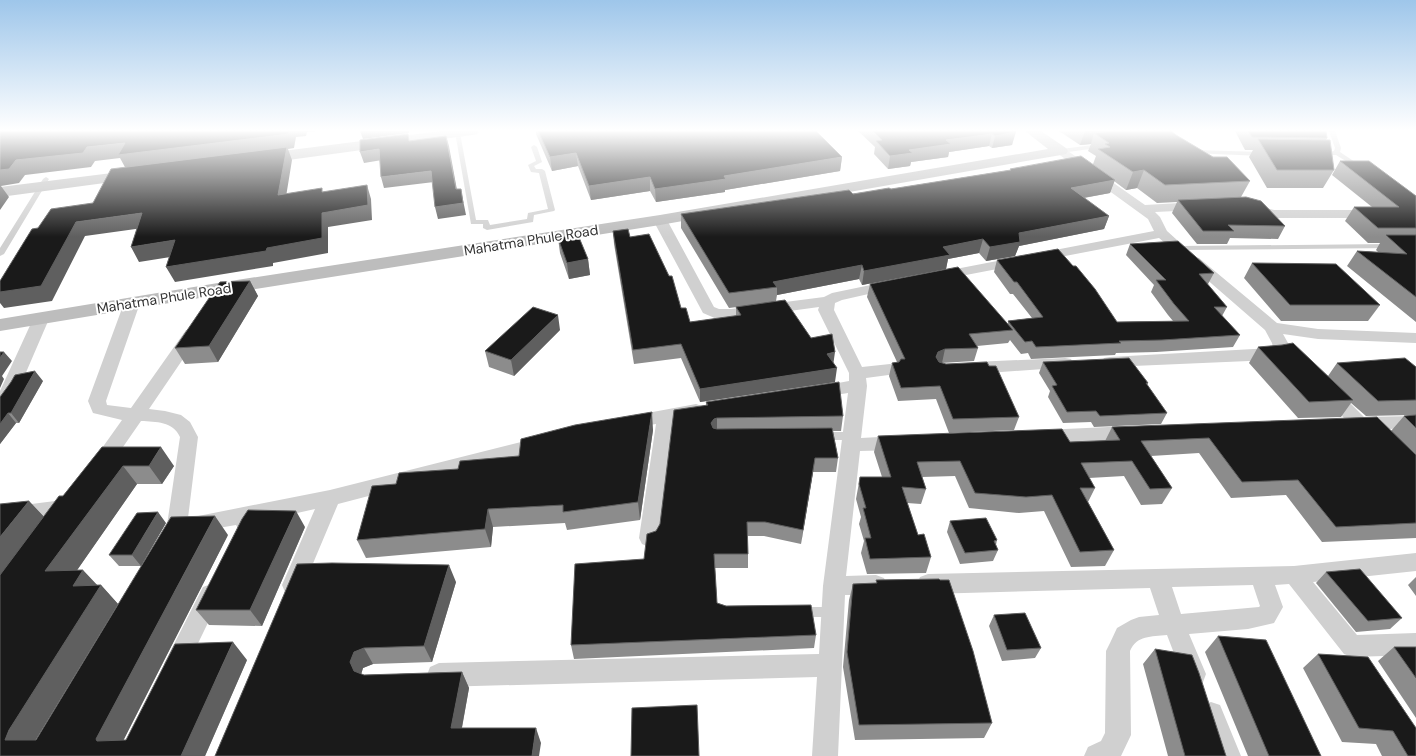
<svg xmlns="http://www.w3.org/2000/svg" width="1416" height="756" font-family="'DM Sans',sans-serif">
  <rect width="100%" height="100%" fill="#fff"/>
  <g fill="none" stroke-linecap="round" stroke-linejoin="round">
    <path fill="#d0d0d0" fill-rule="evenodd" d="M1329 131H1335L1341 148 1340 152 1361 166V168H1357L1336 155H1319V153L1334 151 1335 148Z
      M455 132 460 133 476 220H488L490 225 527 219 528 213 548 209 539 173 531 172 528 165 536 161 531 147 534 145 537 147 542 162 534 166 536 169H542L545 171 555 210 554 211 534 215 533 222 487 230 483 228V224H471Z
      M1102 144 1105 146 1104 147 1061 153 1058 151 1061 149Z
      M1193 150 1263 152 1266 154 1263 156 1191 153 1190 152Z
      M46 177 49 179 4 254 0 256V248L43 179Z
      M1390 244 1394 246 1393 248 1179 250 1175 248 1179 246Z
      M822 432H852L855 434 857 436 855 438 852 440H822L819 438 817 436 819 434Z
      M801 607H832L836 608 838 612 836 616 832 617H801L797 616 795 612 797 608Z"/>
    <path fill="#d0d0d0" fill-rule="evenodd" d="M1061 148 1065 149 1145 205 1197 202 1202 203 1203 206 1202 209 1197 210 1155 212 1160 217 1167 231 1177 240 1175 243H1165L1159 238 940 280 935 279 933 276 935 273 940 272 1154 231 1148 219 1057 153 1055 151 1057 149Z
      M1251 204 1274 210H1361L1366 211 1368 214 1366 217 1361 218H1274L1246 211 1245 208 1246 205Z
      M660 216 665 217 667 220 714 307 719 309H731L824 297 832 293 890 281 895 282 897 285 895 288 842 300 835 303 834 310 862 367 890 364 896 366 898 370 896 374 866 378 867 386 861 438 898 436 905 438 907 443 905 448 898 450 860 451 846 576 876 575 884 578 887 585 884 592 876 595H845L838 756H812L817 677 439 687 430 683 427 675 430 667 439 663 819 654 823 586 848 393 817 398 811 396 808 392 811 388 849 381V373L818 310 819 307 731 319H717L703 313 653 220 655 217Z
      M1194 257 1199 258 1277 323 1318 329 1416 333V343L1318 339 1283 334 1288 343 1289 351 1287 355 1272 360 1110 367 1104 366 1102 362 1104 358 1110 357 1273 348 1272 343 1265 330 1189 264 1187 261 1189 258Z
      M132 298 137 300 140 303 106 401 107 405 131 408 186 330 192 329 198 330 200 334 149 409 165 411 181 415 190 422 198 437 188 518 330 490 541 437 548 439 550 444 548 449 541 451 338 504 301 592 293 595 285 592 282 585 315 509 257 522 253 530 246 532 239 530 236 525 195 532 188 530 187 528 177 544 170 547 163 544 160 538 167 525 180 437C173 421 156 422 141 421L107 470 100 472 93 470 90 465 122 420 93 413 88 401 124 303 127 300Z
      M41 314 47 316 49 319 18 391 6 407 0 409V391L33 319 35 316Z
      M1065 358 1071 359 1073 363 1071 367 974 374 968 372 966 368 968 364 974 362Z
      M1330 387 1336 389 1364 417 1416 416V428L1360 430 1354 429 1321 393 1324 389Z
      M696 404 702 406 705 410 702 414 674 420 659 538 656 544 649 547 642 544 639 538 656 424 631 428 625 427 622 422 625 417 631 416Z
      M1130 426 1136 428 1139 433 1136 438 1130 440 1043 444 1036 442 1034 437 1036 432 1043 430Z
      M70 497 77 499 80 505 76 513 69 515 0 524V508L63 500Z
      M1416 553V571L1313 582 1357 635 1416 633V655L1352 657 1344 654 1289 584 1275 585 1283 607 1274 623 1248 629 1189 634 1206 674 1203 682 1194 686 1185 682 1167 635C1151 637 1137 635 1130 651L1131 735 1121 756H1084L1088 747 1101 741 1105 733 1106 651 1110 643 1117 628 1131 620 1139 617 1159 615 1150 588 928 594 920 591 917 584 920 577 928 574 1294 566ZM1253 585 1260 606 1259 607 1181 614 1172 587Z
      M211 584 219 587 222 594 184 672 176 675 168 672 164 664 168 656 203 587Z
      M1211 702 1220 705 1241 756H1215L1198 714 1202 705Z"/>
    <path fill="#bdbdbd" fill-rule="evenodd" d="M441 131H479L477 134 472 135 259 164 254 162 251 159 254 156 259 154Z
      M1025 131H1041L1066 148 1068 151 1066 154 1061 155 660 225 224 294 0 331V319L224 282 660 215 1048 149Z
      M136 170 142 172 144 175 142 178 0 197V187Z"/>
  </g>
  <path fill="#8c8c8c" d="M536 131H816L842 157 840 171 725 190V192L656 202 650 191 591 200 578 166 552 171 536 134Z
    M858 131H1014L1012 145 992 148 989 146 949 152 948 157 911 162 910 166 888 169 874 154 875 147Z
    M1059 131H1171L1176 135 1250 181 1241 197 1285 226 1278 239 1230 238 1227 244H1197L1172 213 1177 202 1157 203 1137 188 1126 190 1114 181 1110 193 1084 198 1109 216 1104 229 1019 246 1015 256 986 261 979 253 948 259 946 269 862 285 859 279 777 295 776 301 833 363 835 382 700 402 681 358 634 364 614 244 613 231 630 237 690 322 736 316V307L745 306 729 308 681 228V214L891 189 1010 170V169L1093 164 1096 156 1088 151 1091 144 1080 145Z
    M1235 131H1326L1327 138 1326 140 1334 170 1323 188H1267L1249 157 1253 150H1245Z
    M1340 161 1416 196V322L1347 266 1357 251 1378 252 1376 250 1380 243H1368L1345 221 1354 207H1372L1332 175Z
    M558 238 588 259 590 275 569 279 560 253Z
    M1130 244 1214 273 1208 284H1207L1227 307 1222 316 1240 335 1233 347 1156 352 1116 353 1115 355 1031 359 1028 353 1021 354 1010 340 1008 343 977 346 978 348 974 361 941 363 1019 417 1014 430 949 433 936 399 898 401 889 376 892 363 897 362 867 297 870 284 1008 324V321L1032 318 1013 294H1010L994 272 997 260 1117 322 1173 321 1168 315 1151 292 1154 285 1126 255Z
    M1252 263 1380 305 1368 321H1281L1244 278Z
    M250 281 258 296 218 362 185 364 175 348Z
    M560 330 514 376 489 367 485 351Z
    M1258 347 1328 376 1337 363 1416 367V428L1410 415 1366 416 1351 403 1341 417 1298 418 1249 363Z
    M1043 362 1148 383 1147 385 1167 413 1161 424 1094 427 1091 422 1063 423 1048 397 1050 391 1039 373Z
    M43 381 19 423H16L0 444V397Z
    M706 402 843 416 841 431H833L838 458 836 472H813L801 544 764 536H747L748 554V568H715L717 603 816 635 814 648 574 659 571 645 644 559 660 524 706 405Z
    M1404 416 1416 428V538L1322 542 1286 495 1231 498 1199 453 1151 456 1172 488 1162 504 1141 505 1124 476 1089 478 1095 488 1088 502 1114 550 1105 566 1071 567 1044 511 1019 513 969 508 955 476 922 477 926 489 921 504 907 503 918 535 931 557 926 573 867 574 861 553 864 541 859 524 861 517 856 499 860 477H882L874 452 878 436 1070 442 1105 441 1112 427 1391 431Z
    M653 430 640 520 567 530 565 523 493 527 491 547 366 558 357 540 396 484 458 469Z
    M102 447 174 466 162 484H137L77 570 98 586 101 585 118 604 35 740H36L228 535 123 740H126L247 660 205 756H0L29 501 44 517 63 496Z
    M950 521 997 540 996 545 998 550 993 561 960 564 947 532Z
    M166 523 141 566H119L109 555Z
    M305 527 262 626 209 625 196 610Z
    M297 564 456 582 432 662 373 664 363 668 361 674 364 675 462 672 469 688 462 728 541 743 215 756Z
    M1326 572 1402 618 1390 629 1356 632 1316 583Z
    M1416 577V596L1408 585Z
    M876 580 992 723 984 738 855 740 843 667 849 600 853 584 876 583Z
    M994 615 1041 648 1035 658 1002 661 989 626Z
    M1218 636 1321 756H1248L1205 652Z
    M1394 647H1416V718L1378 661Z
    M1155 649 1226 756H1168L1143 664Z
    M1318 654 1416 728V756H1382L1376 744 1342 742 1303 668Z"/>
  <path fill="#5f5f5f" d="M289 131H318L307 132 306 136 296 137 294 148 288 149 292 160 284 209 126 169 120 158 95 161 91 167 25 175 19 183 1 186 9 197 0 210V170L16 160 87 147 125 143Z
    M360 131H409V133L363 139Z
    M1085 131H1152L1094 133 1091 144 1080 145Z
    M1016 132 1012 145 992 148 995 136Z
    M992 134 989 146 949 152 948 157 911 162 910 166 888 169 890 156 909 150 946 140Z
    M446 136 449 146 459 201 456 189Z
    M379 149 382 160 364 163 360 152Z
    M576 153 578 166 552 171 550 157Z
    M842 157 840 171 725 190V192L656 202 655 189 724 176Z
    M1144 170 1137 188 1126 190 1133 172Z
    M431 171 434 182 384 188 381 177Z
    M650 177V191L591 200 589 186Z
    M1115 180 1110 193 1066 201 1071 188Z
    M367 185 371 199 372 220 328 227V253L273 263V266L175 282 166 267 267 248Z
    M461 189 463 200 466 215 438 219 435 207Z
    M142 213 150 227 85 236 52 301 4 308 0 303V292L76 222Z
    M1109 216 1104 229 1019 246 1015 256 986 261 990 247 1019 233Z
    M983 239 979 253 948 259 946 269 862 285 864 271 943 247Z
    M175 240 183 255 139 262 131 247Z
    M588 259 590 275 569 279 567 263Z
    M862 265 859 279 777 295V287L773 282Z
    M250 281 258 296 218 362 209 346Z
    M558 315 560 330 514 376 511 360Z
    M945 349 942 363 933 371 938 352Z
    M4 352 12 361 2 376 4 379 0 388V358Z
    M835 352 833 366 827 354Z
    M837 368 835 382 700 402V389Z
    M35 371 43 381 19 423 11 413Z
    M652 412 653 430 640 520 638 502Z
    M8 413 16 423 0 444V424Z
    M717 418V432L714 434 711 423 714 419Z
    M161 447 174 466 162 484 149 466Z
    M815 458 813 472 801 544 803 530Z
    M123 466 137 484 64 589 45 571Z
    M29 501 47 520 0 581V537Z
    M488 509 493 527 491 547 485 529Z
    M296 511 305 527 262 626 250 610Z
    M158 512 166 523 141 566 132 555Z
    M215 516 228 535 116 755 97 741 96 739Z
    M449 565 456 582 432 662 424 646Z
    M83 570 100 588 101 585 118 604 32 746 5 740 73 586Z
    M233 642 247 660 205 756H181Z
    M364 648 373 664 363 668 360 678 354 671 350 662 354 652Z
    M462 672 469 688 459 743 451 728Z
    M536 728 541 743 539 756H532Z"/>
  <path fill="#1a1a1a" stroke="#5f5f5f" d="M0 131H289V134L118 155 125 143 87 147 83 153 16 160 9 169 0 170Z
    M538 131H816L842 157 724 176 726 179 655 189 650 177 589 186 576 153 550 157Z
    M873 131H1014L1016 132 995 136 992 134 946 140 951 144 909 150 913 153 890 156 876 141 882 140Z
    M1113 131H1171L1176 135 1213 157H1227L1250 181 1165 185 1144 170 1133 172 1098 149 1110 147 1105 144 1109 143 1094 133Z
    M1248 131H1326L1327 138 1252 137Z
    M408 134 409 141 446 136 456 189H461L463 203 435 207 431 171 381 177 379 149 360 152V140Z
    M1258 139 1330 140 1334 170H1277Z
    M287 147 278 195 322 188V192L367 185 368 205 322 213V238L267 248 266 251 166 267 175 240 131 247 142 213 76 222 41 286 0 292V281L32 229 38 228 51 209 93 203 111 169Z
    M1081 156 1115 180 1071 188 1109 216 1019 233 1020 242 990 247 983 239 943 247 950 255 864 271 862 265 773 282 777 287 729 293 681 214 849 190 853 194 889 188 891 189 1011 170 1010 169Z
    M1340 161H1369L1416 196V228H1378L1354 207H1399Z
    M1246 197 1261 201 1285 226 1228 225 1234 231H1203L1178 200Z
    M628 229 630 237 649 234 669 276H672L681 308H686L690 322 741 315 736 307 785 300 811 338 832 334 835 352 827 354 837 368 700 389 681 344 633 350 613 231Z
    M578 235 588 259 567 263 558 238Z
    M1386 235H1416V297L1357 251 1407 254Z
    M1178 241 1214 273 1199 274 1227 307H1214L1240 335 1162 340 1119 341 1121 343 1036 347 1032 341 1025 342 1008 321 1043 317 1017 282H1014L997 260 1058 249 1073 266H1076L1095 289 1117 322 1189 321 1174 304 1156 280H1166L1130 244Z
    M1252 263 1336 264 1380 305H1290Z
    M958 267 1013 330 969 334 978 348 945 349 938 352 936 357 939 362 946 364 987 362 989 366H996L1019 417 953 419 940 386 901 388 892 363 899 362 901 359H905L870 284Z
    M250 281 209 346 175 348 220 282Z
    M533 307 558 315 511 360 485 351Z
    M1293 343 1353 400 1309 402 1258 347 1282 345Z
    M0 352H4L0 358Z
    M1129 358 1148 383H1146L1167 413 1100 416 1096 411 1067 412 1052 386 1057 385 1043 362Z
    M1405 358 1416 367V400L1378 401 1337 363Z
    M35 371 11 413H8L0 424V397L11 382 15 375Z
    M839 382 843 416 717 418 714 419 711 423 713 428 717 429 832 428 838 458H815L803 530 765 522H747L748 554H714L717 603 726 606 811 605 816 635 571 645 575 564 644 559 647 534 656 531 660 524 674 410 708 405 706 402Z
    M652 412 638 502 563 512V505L488 509 485 529 357 540 372 486 396 484 399 473 458 469 460 461 519 456 521 439 575 425Z
    M1416 415V428L1404 416Z
    M1377 417 1416 455V523L1336 527 1298 480 1242 482 1209 438 1141 441 1172 488 1150 489 1132 461 1081 463 1095 488H1080L1114 550 1080 552 1052 495 1026 497 975 493 960 461 917 462 926 489 902 487 918 535 924 534 931 557 870 559 865 538H871L863 508H866L859 484 860 477H891L878 436 1062 429 1070 442 1120 440 1112 427Z
    M102 447H161L149 466H123L45 571 83 570 73 586 101 585 9 730 5 740H36L171 517 215 516 96 739 97 741 126 740 175 644 233 642 181 756H0V575L59 496H63Z
    M29 501 0 537V504Z
    M248 510 296 511 250 610H196L242 519Z
    M158 512 132 555H109L137 513Z
    M986 518 997 540 994 541 998 550 965 553 950 521Z
    M332 563 449 565 424 646 364 648 354 652 350 662 354 671 364 675 462 672 451 728H536L532 756H215L297 564Z
    M1360 569 1402 618 1368 621 1326 572Z
    M939 579 940 580H949L973 651 992 723 859 725 847 652 853 584 877 583 876 580Z
    M1025 613 1041 648 1007 650 994 615Z
    M1218 636 1266 640 1321 756H1269Z
    M1394 647H1416V678Z
    M1155 649 1192 655 1199 673 1226 756H1185Z
    M1318 654 1368 657 1416 728V756H1408L1393 731 1359 728Z
    M697 705 699 756H631L632 708Z"/>
  <linearGradient id="sky" x2="0" y2="1"><stop stop-color="#9ec6ea"/><stop offset="0.55" stop-color="#fff"/><stop offset="1" stop-color="#fff" stop-opacity="0"/></linearGradient>
  <rect width="1416" height="237" fill="url(#sky)"/>
  <g text-anchor="middle" dominant-baseline="central" stroke-width="4" stroke-linejoin="round" paint-order="stroke">
    <g font-size="14" fill="#333" stroke="#fff">
      <text transform="translate(531 240) rotate(-9)">Mahatma Phule Road</text>
      <text transform="translate(164 298) rotate(-9)">Mahatma Phule Road</text>
    </g>
  </g>
</svg>
